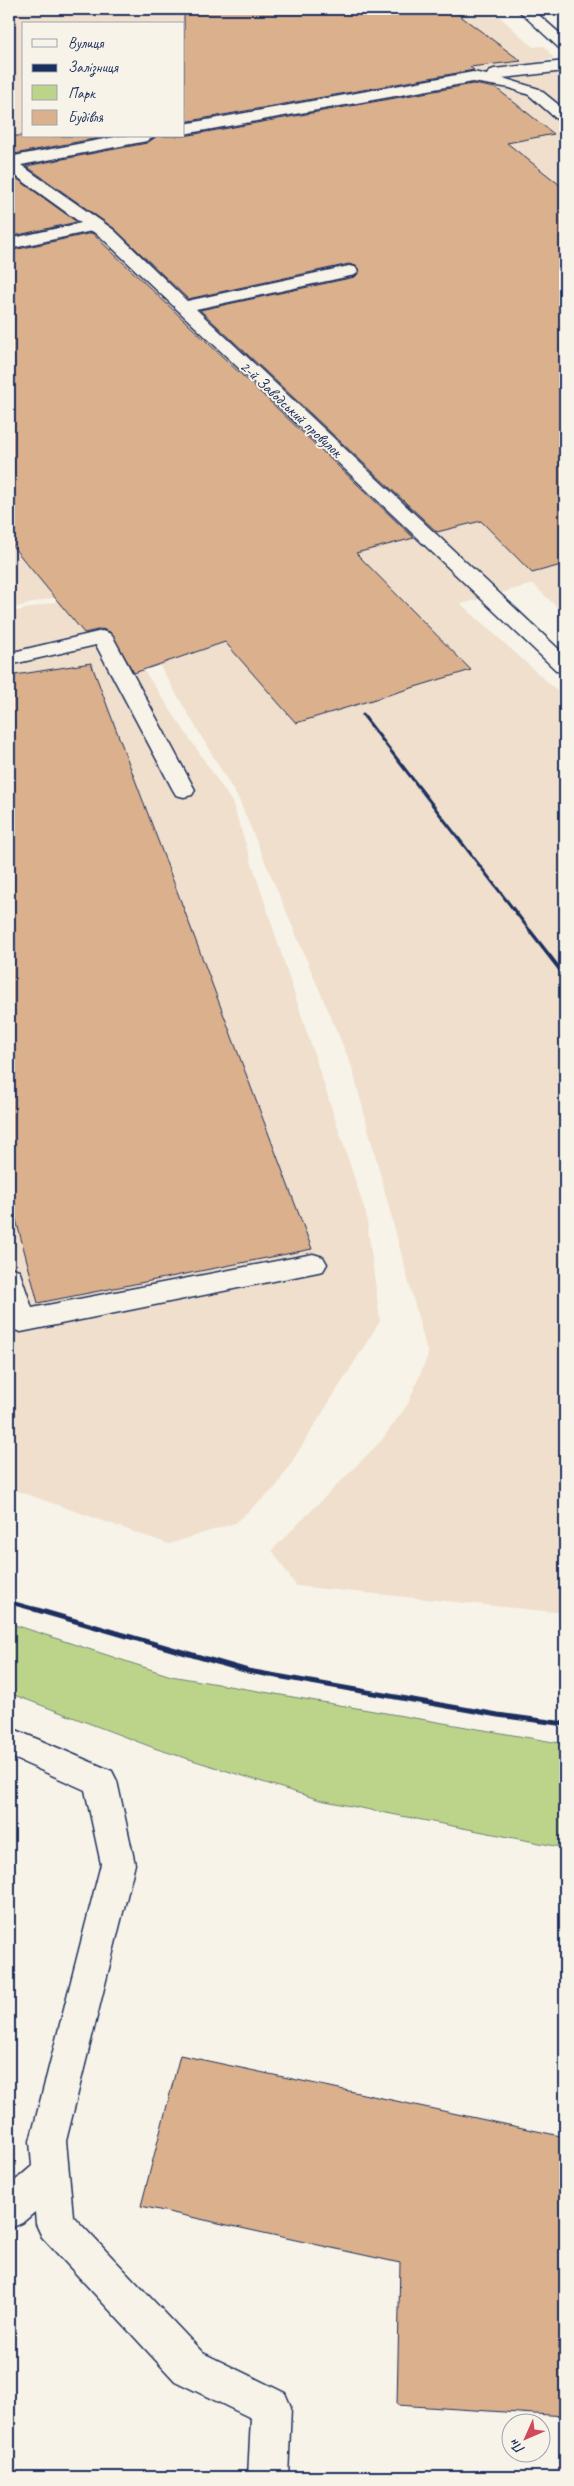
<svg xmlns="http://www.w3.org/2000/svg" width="574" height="2486" font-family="Caveat,sans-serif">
  <rect width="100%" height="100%" fill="#f7f3e8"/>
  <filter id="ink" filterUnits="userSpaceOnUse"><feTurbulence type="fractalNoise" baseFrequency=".02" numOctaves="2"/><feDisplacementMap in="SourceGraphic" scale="10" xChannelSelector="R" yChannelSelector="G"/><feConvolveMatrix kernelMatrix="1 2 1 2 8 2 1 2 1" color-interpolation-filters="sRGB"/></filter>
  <g filter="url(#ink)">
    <path fill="#efdfcc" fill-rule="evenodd" d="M9 9H491L533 47 544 46 554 59 542 61 565 80V220L130 314 131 319 565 223V615L533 584 461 604 565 698V1613L296 1586 272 1550 381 1441 408 1404 428 1355 352 1067 239 800 154 656 86 589 9 609ZM24 24H184V136H24Z
      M83 595 143 669 232 802 366 1214 380 1321 276 1487 235 1523 169 1544 9 1488V613Z"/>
    <path fill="#bcd48a" stroke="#6c8274" d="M9 1623 171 1676 565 1744V1848L320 1800 157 1749 9 1693Z"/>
    <path fill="#dbb08c" stroke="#1b2f5e" d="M184 9H451L521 61 470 67 474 70 184 122Z
      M473 84 496 88 554 134 507 143 565 189V564L532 573 481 521 437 532 200 310 355 277 360 271 356 266 349 264 188 299 115 229 26 166 147 143 157 136H184Z
      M9 136H109L9 155Z
      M9 173 77 222 9 237Z
      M92 233 414 538 356 553 471 670 296 723 225 642 134 673 110 632 102 629 84 633 9 542V251Z
      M91 663 312 1249 38 1303 9 1193V676Z
      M180 2055 565 2137V2416L397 2405 400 2263 141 2206Z"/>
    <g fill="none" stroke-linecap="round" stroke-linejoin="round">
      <defs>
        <path id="minor" d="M517 9H532L565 38V50L560 49Z
          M565 61V71L503 78 539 89 565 110V123L559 121 529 95 510 88 473 82 184 134V124L473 72 487 75 489 71 494 69Z
          M120 136H155L147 141 21 165 114 230 187 301 349 266 355 267 358 271 355 275 196 309 565 655V672L557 671 102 238 92 231 9 249V239L81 223 9 171V157Z
          M102 631 109 633 113 637 195 790 192 795 184 797 176 795 173 790 96 645 9 665V653Z
          M313 1254 323 1257 327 1264 323 1271 21 1332 11 1329 9 1324V1267L19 1270 32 1308Z
          M9 1727 112 1771 117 1781 135 1864 66 2141 73 2216 203 2353 285 2393 291 2407 288 2477H248L251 2418 175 2381 42 2237 36 2224 35 2212 22 2223 9 2229V2186L32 2166 30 2141 101 1864 85 1790 9 1756Z"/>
      </defs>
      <use href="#minor" stroke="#1b2f5e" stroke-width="3"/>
      <use href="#minor" fill="#f7f3e8" fill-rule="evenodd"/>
      <path stroke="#1b2f5e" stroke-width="3" d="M363 715 531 932"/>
      <path stroke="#1b2f5e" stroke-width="4" d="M530 931 565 976
        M9 1602 38 1610"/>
      <path stroke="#1b2f5e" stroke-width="5" d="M34 1609 248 1671 498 1715 565 1724"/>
    </g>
  </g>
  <g text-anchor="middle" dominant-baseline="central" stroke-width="4" stroke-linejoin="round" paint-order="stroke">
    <g font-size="16" fill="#1b2f5e" stroke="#f7f3e8">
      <text transform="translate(291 409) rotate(43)">2-й Заводський провулок</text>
    </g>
  </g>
  <rect width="574" height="2486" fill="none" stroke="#f7f3e8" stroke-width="30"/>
  <rect x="15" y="15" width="544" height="2456" fill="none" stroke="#1b2f5e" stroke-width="2" filter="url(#ink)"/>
  <rect x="22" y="22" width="162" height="115" fill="#f7f3e8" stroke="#9fa5b1"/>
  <rect x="32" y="39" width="25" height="8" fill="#f7f3e8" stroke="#9fa5b1"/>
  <text x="68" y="48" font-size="15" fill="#1b2f5e">Вулиця</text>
  <rect x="32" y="64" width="25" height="8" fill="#1b2f5e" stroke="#9fa5b1"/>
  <text x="68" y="72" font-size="15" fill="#1b2f5e">Залізниця</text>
  <rect x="32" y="85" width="25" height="15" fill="#bcd48a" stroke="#9fa5b1"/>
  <text x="68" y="98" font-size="15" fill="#1b2f5e">Парк</text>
  <rect x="32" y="110" width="25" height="15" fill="#dbb08c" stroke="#9fa5b1"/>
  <text x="68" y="122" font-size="15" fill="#1b2f5e">Будівля</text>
  <g transform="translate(526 2438) rotate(225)"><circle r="24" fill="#f7f3e8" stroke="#9fa5b1"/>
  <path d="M0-4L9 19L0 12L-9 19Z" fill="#d1495b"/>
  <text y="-8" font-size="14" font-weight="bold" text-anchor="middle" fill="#1b2f5e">Пн</text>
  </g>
</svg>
